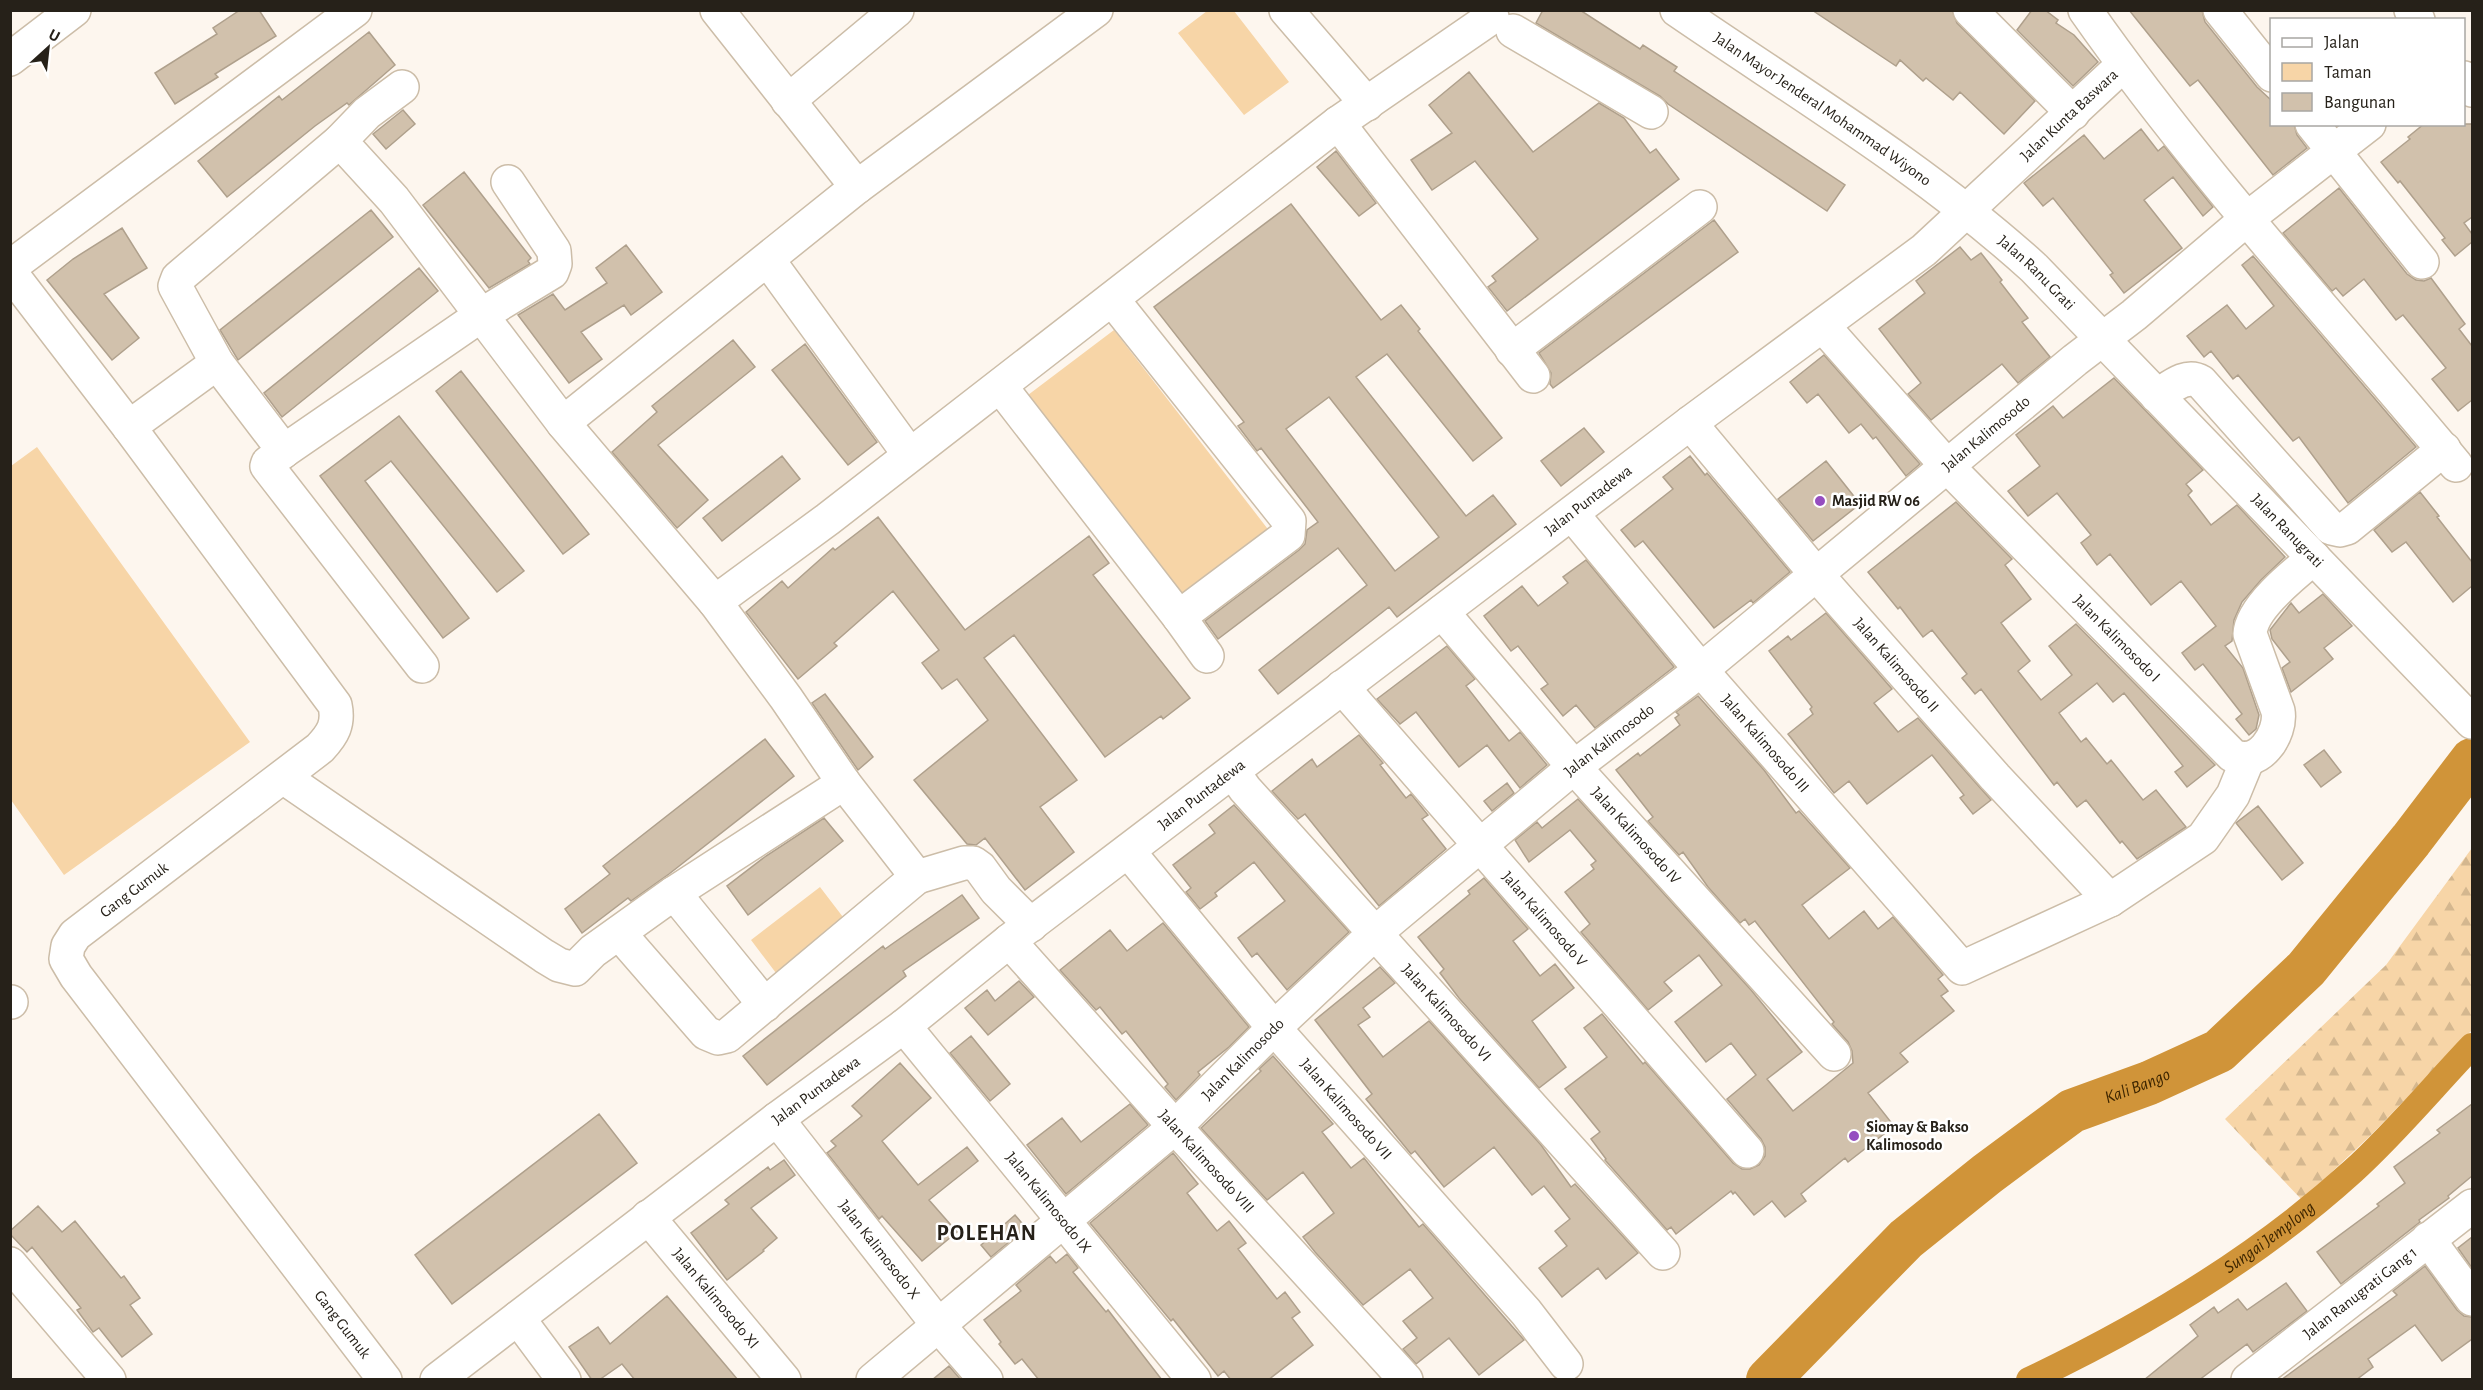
<svg xmlns="http://www.w3.org/2000/svg" width="2483" height="1390" font-family="'Alegreya Sans',sans-serif">
  <defs>
    <pattern id="forest-firs" width="22" height="20" patternUnits="userSpaceOnUse" patternTransform="scale(1.5)"><rect width="22" height="20" fill="#f7d5a7"/><path d="M5 1l3.5 6h-7zM16 11l3.5 6h-7z" fill="#d4b78f"/></pattern>
  </defs>
  <rect width="100%" height="100%" fill="#fdf6ee"/>
  <path fill="url(#forest-firs)" d="M2472 848V1030L2371 1135 2302 1200 2225 1119 2386 965Z"/>
  <path fill="#f7d5a7" d="M1207 11H1234L1289 82 1244 115 1178 33Z
    M1114 330 1274 537 1188 602 1028 395Z
    M37 447 250 742 64 875 11 800V466Z
    M820 887 846 921 776 973 751 940Z"/>
  <g fill="none" stroke-linecap="round" stroke-linejoin="round">
    <path stroke="#d09439" stroke-width="26" id="s1" d="M2029 1380C2145 1325 2257 1258 2353 1171 2395 1133 2433 1087 2472 1046"/>
    <path stroke="#d09439" stroke-width="44" id="s2" d="M1768 1380 1906 1239 1987 1174 2072 1111 2149 1083 2219 1051 2306 969 2411 840 2472 760"/>
  </g>
  <path fill="#d1c1ac" stroke="#afa08c" stroke-width="1.5" fill-rule="evenodd" d="M240 10H259L276 36 215 74 218 77 175 104 155 73 217 34 213 28Z
    M1543 10H1580L1640 49 1643 45 1677 67 1674 71 1845 185 1827 211 1668 104 1660 96 1536 23Z
    M1812 10H1952L1957 23 2035 101 2004 134 1960 92 1953 100 1926 78 1923 81 1900 60 1896 66Z
    M2032 10H2045L2058 20 2056 23 2074 35 2098 62 2073 86 2017 30Z
    M2129 10H2202L2205 22 2257 87 2271 100V124H2294L2297 135 2307 148 2273 175 2198 80 2190 86Z
    M369 32 395 65 349 105 347 103 315 126 227 197 198 161 279 96 282 100Z
    M1469 72 1533 152 1599 103 1624 118 1650 153 1656 149 1679 179 1507 311 1488 287 1496 281 1492 276 1538 239 1475 161 1432 190 1411 160 1452 133 1429 105Z
    M403 110 415 124 386 149 373 134Z
    M2424 124H2472V217L2464 223 2472 234V242L2455 256 2442 240 2445 238 2400 181 2398 183 2381 162 2410 139 2408 137Z
    M2141 129 2158 151 2164 146 2213 207 2203 216 2173 177 2144 200 2182 248 2124 293 2110 275 2113 273 2053 198 2043 206 2024 183 2084 135 2104 159Z
    M1336 151 1376 203 1359 216 1317 167Z
    M464 172 531 258 528 261 530 264 489 288 423 205Z
    M2339 188 2407 274 2416 280 2424 281 2431 278 2465 324 2459 329 2472 346V400L2458 411 2432 379 2446 368 2403 315 2396 320 2364 279 2343 296 2336 288 2332 291 2283 233Z
    M1291 204 1381 320 1401 305 1420 329 1418 331 1502 438 1473 461 1387 354 1356 377 1466 516 1493 495 1516 524 1397 617 1389 607 1278 694 1259 670 1367 585 1338 548 1218 639 1205 621 1299 550 1305 544 1307 530 1318 522 1261 448 1257 451 1238 426 1244 422 1154 307ZM1329 397 1439 537 1395 571 1286 429Z
    M371 210 393 237 238 360 220 330Z
    M1714 220 1738 252 1553 388 1550 384 1551 373 1539 353Z
    M122 228 147 268 104 294 139 338 112 360 47 280 73 259Z
    M626 245 662 292 631 315 624 305 581 332 602 359 569 383 518 315 553 294 565 310 607 283 596 268Z
    M1960 247 1971 260 1981 253 2002 280 2000 282 2028 318 2022 322 2050 357 2018 383 2002 364 1931 420 1908 394 1921 383 1879 329 1925 293 1916 281Z
    M2253 256 2416 447 2348 503 2299 437 2293 441 2238 375 2233 379 2211 351 2204 357 2187 336 2227 305 2246 329 2274 306 2242 265Z
    M419 268 438 291 282 417 264 393Z
    M733 340 755 367 658 445 708 500 677 528 612 452 657 412 652 406Z
    M805 344 877 442 848 465 772 370Z
    M1824 355 1920 464 1906 476 1876 437 1873 439 1861 424 1849 433 1818 394 1807 403 1790 382Z
    M461 371 589 534 563 554 436 391Z
    M2114 378 2203 470 2186 484 2192 491 2188 495 2211 525 2237 505 2285 557 2261 580 2242 602 2234 620 2232 641 2225 646 2243 668 2259 715 2256 729 2249 735 2236 719 2242 714 2203 664 2195 670 2182 653 2216 626 2181 581 2151 605 2110 554 2097 565 2081 543 2091 535 2057 493 2028 516 2008 491 2040 466 2016 435 2053 406 2063 418Z
    M399 416 524 571 497 592 391 461 365 481 469 618 443 638 320 476Z
    M1584 428 1604 452 1561 486 1541 461Z
    M782 456 800 479 722 541 703 518Z
    M1690 456 1705 475 1707 473 1790 572 1753 603 1751 600 1714 628 1643 541 1635 547 1621 530 1673 489 1663 477Z
    M1826 461 1860 504 1813 541 1778 499Z
    M2420 492 2439 516 2437 517 2472 562V586L2453 602 2406 542 2392 552 2374 530Z
    M1956 502 2012 559 2005 565 2031 599 2001 623 2030 661 2018 671 2041 700 2072 675 2049 646 2076 624 2215 765 2187 787 2175 772 2183 766 2124 693 2113 702 2097 683 2059 713 2081 742 2086 738 2107 764 2111 760 2143 800 2156 790 2186 827 2137 859 2122 841 2120 843 2086 800 2077 807 2057 782 2054 785 1981 689 1975 694 1962 678 1967 674 1932 630 1923 637 1900 607 1898 609 1868 572Z
    M878 517 965 630 1089 536 1109 563 1093 575 1190 698 1163 719 1161 716 1105 757 1014 635 984 658 1077 780 1040 807 1074 852 1025 890 985 838 976 845 967 844 914 780 988 720 957 679 942 689 922 663 939 650 893 591 834 643 837 646 798 679 746 612 782 581 788 588 833 548 835 550Z
    M1586 560 1674 667 1595 728 1576 705 1563 716 1541 689 1548 684 1518 646 1511 651 1484 616 1522 586 1538 606 1568 583 1563 577Z
    M2323 594 2352 626 2324 648 2333 659 2291 692 2282 668 2290 662 2272 639 2270 630 2291 603 2299 613Z
    M1826 613 1892 689 1874 703 1898 732 1918 718 1991 800 1973 814 1960 798 1964 795 1932 755 1867 804 1849 781 1834 793 1788 734 1813 714 1810 709 1812 707 1769 651 1788 636 1791 640Z
    M1447 646 1475 679 1466 686 1509 741 1520 732 1547 765 1520 788 1487 745 1459 767 1416 712 1400 724 1377 699Z
    M825 694 873 757 858 770 812 703Z
    M1698 696 1764 770 1796 813 1799 811 1850 868 1802 905 1829 939 1864 911 1878 929 1893 917 1943 975 1938 979 1948 991 1941 996 1954 1011 1900 1053 1908 1062 1868 1093 1894 1126 1848 1162 1845 1158 1801 1194 1806 1201 1785 1217 1772 1201 1754 1215 1735 1192 1733 1194 1731 1191 1676 1234 1671 1227 1667 1230 1605 1160 1606 1159 1591 1139 1600 1132 1565 1089 1607 1057 1584 1028 1602 1014 1643 1064 1645 1062 1733 1163 1742 1169H1750L1759 1165 1765 1156V1147L1761 1139 1727 1099 1756 1075 1731 1043 1706 1062 1675 1022 1722 985 1699 955 1664 982 1672 991 1648 1010 1581 932 1590 924 1565 892 1594 869 1591 865 1596 861 1570 830 1529 862 1515 840 1537 822 1542 828 1578 799 1751 990 1802 1052 1767 1079 1793 1111 1826 1085 1853 1063 1852 1051 1848 1042 1832 1024 1834 1022 1755 921 1749 925 1745 919 1740 923 1708 887 1683 852 1679 855 1648 821 1653 817 1616 770 1638 753 1640 756 1680 725 1675 718 1679 715 1676 712Z
    M1359 735 1383 763 1380 765 1406 798 1411 794 1428 815 1422 819 1446 849 1379 906 1305 814 1298 819 1272 791 1312 759 1317 767Z
    M765 739 794 776 669 874 631 901 628 898 582 933 565 909 610 874 603 866Z
    M2324 750 2341 772 2321 787 2304 765Z
    M1507 783 1514 793 1492 811 1484 801Z
    M1234 805 1349 932 1287 990 1257 953 1252 957 1238 938 1285 901 1254 862 1215 893 1217 896 1200 909 1186 892 1191 888 1173 865 1215 833 1209 825Z
    M2258 806 2303 863 2282 880 2236 823Z
    M824 818 843 841 748 915 727 886 766 856Z
    M1484 878 1528 929 1513 941 1540 976 1555 964 1574 988 1532 1021 1566 1067 1539 1088 1459 998 1440 973 1444 969 1418 937 1470 894 1468 891Z
    M962 895 979 918 903 971 906 976 767 1085 743 1056 883 946 885 949Z
    M1163 923 1249 1027 1229 1047 1198 1072 1200 1075 1176 1100 1165 1087 1168 1084 1126 1031 1122 1034 1100 1007 1096 1010 1060 970 1110 930 1127 951Z
    M1380 967 1395 983 1363 1008 1370 1017 1358 1025 1383 1057 1429 1021 1541 1145 1571 1187 1575 1184 1638 1253 1606 1279 1598 1268 1562 1297 1539 1268 1567 1246 1555 1231 1570 1219 1544 1186 1532 1195 1494 1147 1444 1187 1415 1151 1411 1154 1366 1099 1372 1094 1315 1020Z
    M1019 981 1034 997 988 1035 965 1008 987 990 995 1001Z
    M971 1036 1010 1084 990 1101 950 1053Z
    M1273 1056 1333 1124 1322 1132 1351 1168 1364 1158 1419 1227 1423 1224 1524 1340 1479 1375 1449 1338 1416 1364 1403 1349 1417 1338 1403 1321 1433 1298 1410 1269 1363 1305 1315 1252 1303 1237 1334 1213 1303 1172 1267 1200 1201 1128 1261 1071 1259 1069Z
    M900 1063 931 1098 882 1141 918 1185 967 1147 978 1161 929 1200 957 1232 922 1261 882 1216 879 1219 827 1153 836 1146 831 1141 862 1116 852 1106Z
    M1130 1104 1148 1125 1066 1194 1027 1145 1062 1118 1081 1142Z
    M2472 1104V1176L2448 1196 2449 1198 2419 1220 2420 1222 2341 1284 2317 1252 2379 1206 2377 1204 2405 1183 2394 1167 2440 1133 2437 1130Z
    M599 1114 637 1163 452 1304 415 1255Z
    M1173 1153 1198 1184 1187 1193 1217 1231 1229 1221 1246 1243 1238 1249 1277 1299 1285 1292 1300 1312 1292 1318 1313 1345 1268 1380H1231L1224 1371 1218 1376 1173 1319 1171 1321 1090 1223Z
    M784 1160 795 1175 751 1208 777 1238 763 1250 764 1251 727 1280 691 1233 729 1204 725 1200 768 1167 770 1170Z
    M38 1206 62 1232 75 1221 121 1278 124 1276 140 1298 130 1305 152 1334 122 1357 99 1328 93 1332 77 1310 81 1308 32 1247 27 1252 10 1234V1231Z
    M1015 1215 1026 1228 991 1257 981 1245Z
    M2472 1237V1268L2458 1248Z
    M1067 1254 1078 1268 1073 1272 1106 1312 1108 1310 1162 1380H1039L1022 1359 1015 1364 999 1344 1001 1342 984 1320 1021 1291 1016 1285 1050 1256 1056 1263Z
    M2425 1266 2457 1310 2464 1316 2472 1317V1339L2442 1361 2415 1325 2368 1359 2373 1367 2356 1380H2281L2397 1295 2393 1291Z
    M2286 1283 2307 1311 2253 1352 2247 1344 2199 1380H2144L2198 1336 2190 1325 2214 1307 2218 1313 2238 1299 2247 1310Z
    M667 1296 738 1380H635L622 1364 599 1380H592L569 1347 598 1327 610 1344Z
    M949 1366 961 1380H932Z"/>
  <g fill="none" stroke-linecap="round" stroke-linejoin="round">
    <defs>
      <g id="minor">
        <path d="M717 10 857 187"/>
        <path d="M1286 10 1367 104"/>
        <path d="M1970 10 2073 113"/>
        <path d="M2085 10C2197 170 2331 315 2456 465"/>
        <path d="M2220 10 2272 75"/>
        <path d="M2411 10 2418 20"/>
        <path d="M1513 31 1651 112"/>
        <path d="M10 59 74 10"/>
        <path d="M2464 78 2472 90"/>
        <path d="M402 87 367 113 340 141 394 200 563 423 715 602 786 698 844 783 917 877 727 1036 718 1038 706 1033 619 933"/>
        <path d="M788 101 897 10"/>
        <path d="M1338 123 1533 376"/>
        <path d="M2312 124 2422 262"/>
        <path d="M768 260 909 454"/>
        <path d="M10 267 355 10"/>
        <path id="s3" d="M10 272 129 427 335 705C339 724 333 734 320 748L75 935 68 946 66 959 76 976 385 1380"/>
        <path d="M1112 299 1289 521 1288 535 1179 617"/>
        <path id="s4" d="M1823 326 1947 466 2232 755C2258 770 2282 734 2278 711L2250 634C2251 608 2294 574 2314 558"/>
        <path d="M1512 350 1700 207"/>
        <path d="M1000 386 1179 617 1207 656"/>
        <path d="M2157 396C2171 387 2186 373 2201 382L2331 528 2340 530 2347 528 2444 449"/>
        <path d="M563 423 857 187 1096 10"/>
        <path id="s5" d="M1690 423 1816 574 1995 777 2110 900"/>
        <path d="M129 427 217 363"/>
        <path d="M284 451 217 363 175 286 178 278 340 141"/>
        <path id="s6" d="M1572 514 1701 670 1962 968 2110 900 2203 838 2233 795 2247 761"/>
        <path d="M715 602 828 519 1338 123 1492 17"/>
        <path id="s7" d="M1442 612 1574 767 1834 1054"/>
        <path d="M422 666 267 466 268 463 284 451 483 314 552 272 555 264 554 251 508 182"/>
        <path id="s8" d="M1342 687 1747 1151"/>
        <path id="s9" d="M1233 772 1245 789 1663 1253"/>
        <path d="M283 777 544 956 559 965 575 969 593 951 674 893 844 783"/>
        <path id="s10" d="M1128 851 1274 1028 1526 1312 1566 1364"/>
        <path d="M917 877 964 863H973L980 868 996 890 1031 925"/>
        <path d="M674 893 765 1005"/>
        <path id="s11" d="M1009 941 1175 1127 1406 1380"/>
        <path d="M10 1002H11"/>
        <path id="s12" d="M904 1026 1194 1380"/>
        <path id="s13" d="M777 1119 939 1326 986 1380"/>
        <path id="s14" d="M648 1217 784 1380"/>
        <path d="M2428 1239 2472 1299"/>
        <path d="M10 1264 109 1380"/>
        <path d="M518 1318 564 1380"/>
        <path id="s15" d="M437 1380 777 1119 904 1026 1009 941 1690 423 1924 250 2123 65"/>
        <path id="s16" d="M873 1380 1175 1127 1274 1028 1374 934 1574 767 1701 670 2075 360 2134 315 2248 218 2369 124"/>
        <path id="s17" d="M2248 1380 2472 1206"/>
      </g>
      <g id="major">
        <path id="s18" d="M1677 10C1798 93 1925 169 2034 268L2472 722"/>
      </g>
    </defs>
    <use href="#minor" stroke="#ccbda8" stroke-width="36"/>
    <use href="#major" stroke="#ccbda8" stroke-width="36"/>
    <use href="#minor" stroke="#fff" stroke-width="33"/>
    <use href="#major" stroke="#fff" stroke-width="33"/>
  </g>
  <g fill="#954dc0" stroke="#fff" stroke-width="2">
    <circle cx="1820" cy="501" r="6"/>
    <circle cx="1854" cy="1136" r="6"/>
  </g>
  <g text-anchor="middle" dominant-baseline="central" stroke-width="5" stroke-linejoin="round" paint-order="stroke">
    <g font-size="16" fill="#262119" stroke="#fff">
      <text stroke="none"><textPath href="#s18" startOffset="176">Jalan Mayor Jenderal Mohammad Wiyono</textPath></text>
      <text stroke="none"><textPath href="#s15" startOffset="2066">Jalan Kunta Baswara</textPath></text>
      <text stroke="none"><textPath href="#s18" startOffset="446">Jalan Ranu Grati</textPath></text>
      <text stroke="none"><textPath href="#s16" startOffset="1462">Jalan Kalimosodo</textPath></text>
      <text stroke="none"><textPath href="#s15" startOffset="1449">Jalan Puntadewa</textPath></text>
      <text stroke="none"><textPath href="#s18" startOffset="806">Jalan Ranugrati</textPath></text>
      <text stroke="none"><textPath href="#s4" startOffset="429">Jalan Kalimosodo I</textPath></text>
      <text stroke="none"><textPath href="#s5" startOffset="318">Jalan Kalimosodo II</textPath></text>
      <text stroke="none"><textPath href="#s16" startOffset="976">Jalan Kalimosodo</textPath></text>
      <text stroke="none"><textPath href="#s6" startOffset="300">Jalan Kalimosodo III</textPath></text>
      <text stroke="none"><textPath href="#s15" startOffset="963">Jalan Puntadewa</textPath></text>
      <text stroke="none"><textPath href="#s7" startOffset="296">Jalan Kalimosodo IV</textPath></text>
      <text transform="translate(134 890) rotate(-37)">Gang Gumuk</text>
      <text stroke="none"><textPath href="#s8" startOffset="308">Jalan Kalimosodo V</textPath></text>
      <text stroke="none"><textPath href="#s9" startOffset="322">Jalan Kalimosodo VI</textPath></text>
      <text stroke="none"><textPath href="#s16" startOffset="490">Jalan Kalimosodo</textPath></text>
      <text stroke="none"><textPath href="#s15" startOffset="477">Jalan Puntadewa</textPath></text>
      <text stroke="none"><textPath href="#s10" startOffset="338">Jalan Kalimosodo VII</textPath></text>
      <text stroke="none"><textPath href="#s11" startOffset="296">Jalan Kalimosodo VIII</textPath></text>
      <text stroke="none"><textPath href="#s12" startOffset="228">Jalan Kalimosodo IX</textPath></text>
      <text stroke="none"><textPath href="#s13" startOffset="166">Jalan Kalimosodo X</textPath></text>
      <text stroke="none"><textPath href="#s17" startOffset="142">Jalan Ranugrati Gang 1</textPath></text>
      <text stroke="none"><textPath href="#s14" startOffset="106">Jalan Kalimosodo XI</textPath></text>
      <text stroke="none"><textPath href="#s3" startOffset="1382">Gang Gumuk</textPath></text>
    </g>
    <g font-size="16" font-weight="bold" fill="#262119" stroke="#fff" text-anchor="start">
      <text x="1832" y="501">Masjid RW 06</text>
      <text x="1866" y="1127">Siomay &amp; Bakso<tspan x="1866" dy="18">Kalimosodo</tspan></text>
    </g>
    <g font-size="18" font-style="italic" fill="#3e2600" stroke="#fff">
      <text stroke="none"><textPath href="#s2" startOffset="477">Kali Bango</textPath></text>
      <text stroke="none"><textPath href="#s1" startOffset="280">Sungai Jemplong</textPath></text>
    </g>
    <g font-size="22" font-weight="bold" letter-spacing="1.5" fill="#262119" stroke="#fff">
      <text x="987" y="1233">POLEHAN</text>
    </g>
  </g>
  <rect width="2483" height="1390" fill="none" stroke="#262119" stroke-width="24"/>
  <rect x="2270" y="18" width="195" height="108" fill="#ffffff" stroke="#a8a6a3" stroke-width="1.5"/>
  <rect x="2282" y="38" width="30" height="9" fill="#ffffff" stroke="#a8a6a3" stroke-width="1.5"/>
  <text x="2324" y="48" font-size="18" fill="#262119">Jalan</text>
  <rect x="2282" y="63" width="30" height="18" fill="#f7d5a7" stroke="#a8a6a3" stroke-width="1.5"/>
  <text x="2324" y="78" font-size="18" fill="#262119">Taman</text>
  <rect x="2282" y="93" width="30" height="18" fill="#d1c1ac" stroke="#a8a6a3" stroke-width="1.5"/>
  <text x="2324" y="108" font-size="18" fill="#262119">Bangunan</text>
  <g transform="translate(48 48) rotate(27)" stroke="#ffffff" stroke-width="4.5" paint-order="stroke">
  <path d="M0-4.5L10 22L0 15L-10 22Z" fill="#262119"/>
  <text y="-9" font-size="16" font-weight="bold" text-anchor="middle" fill="#262119">U</text>
  </g>
</svg>
